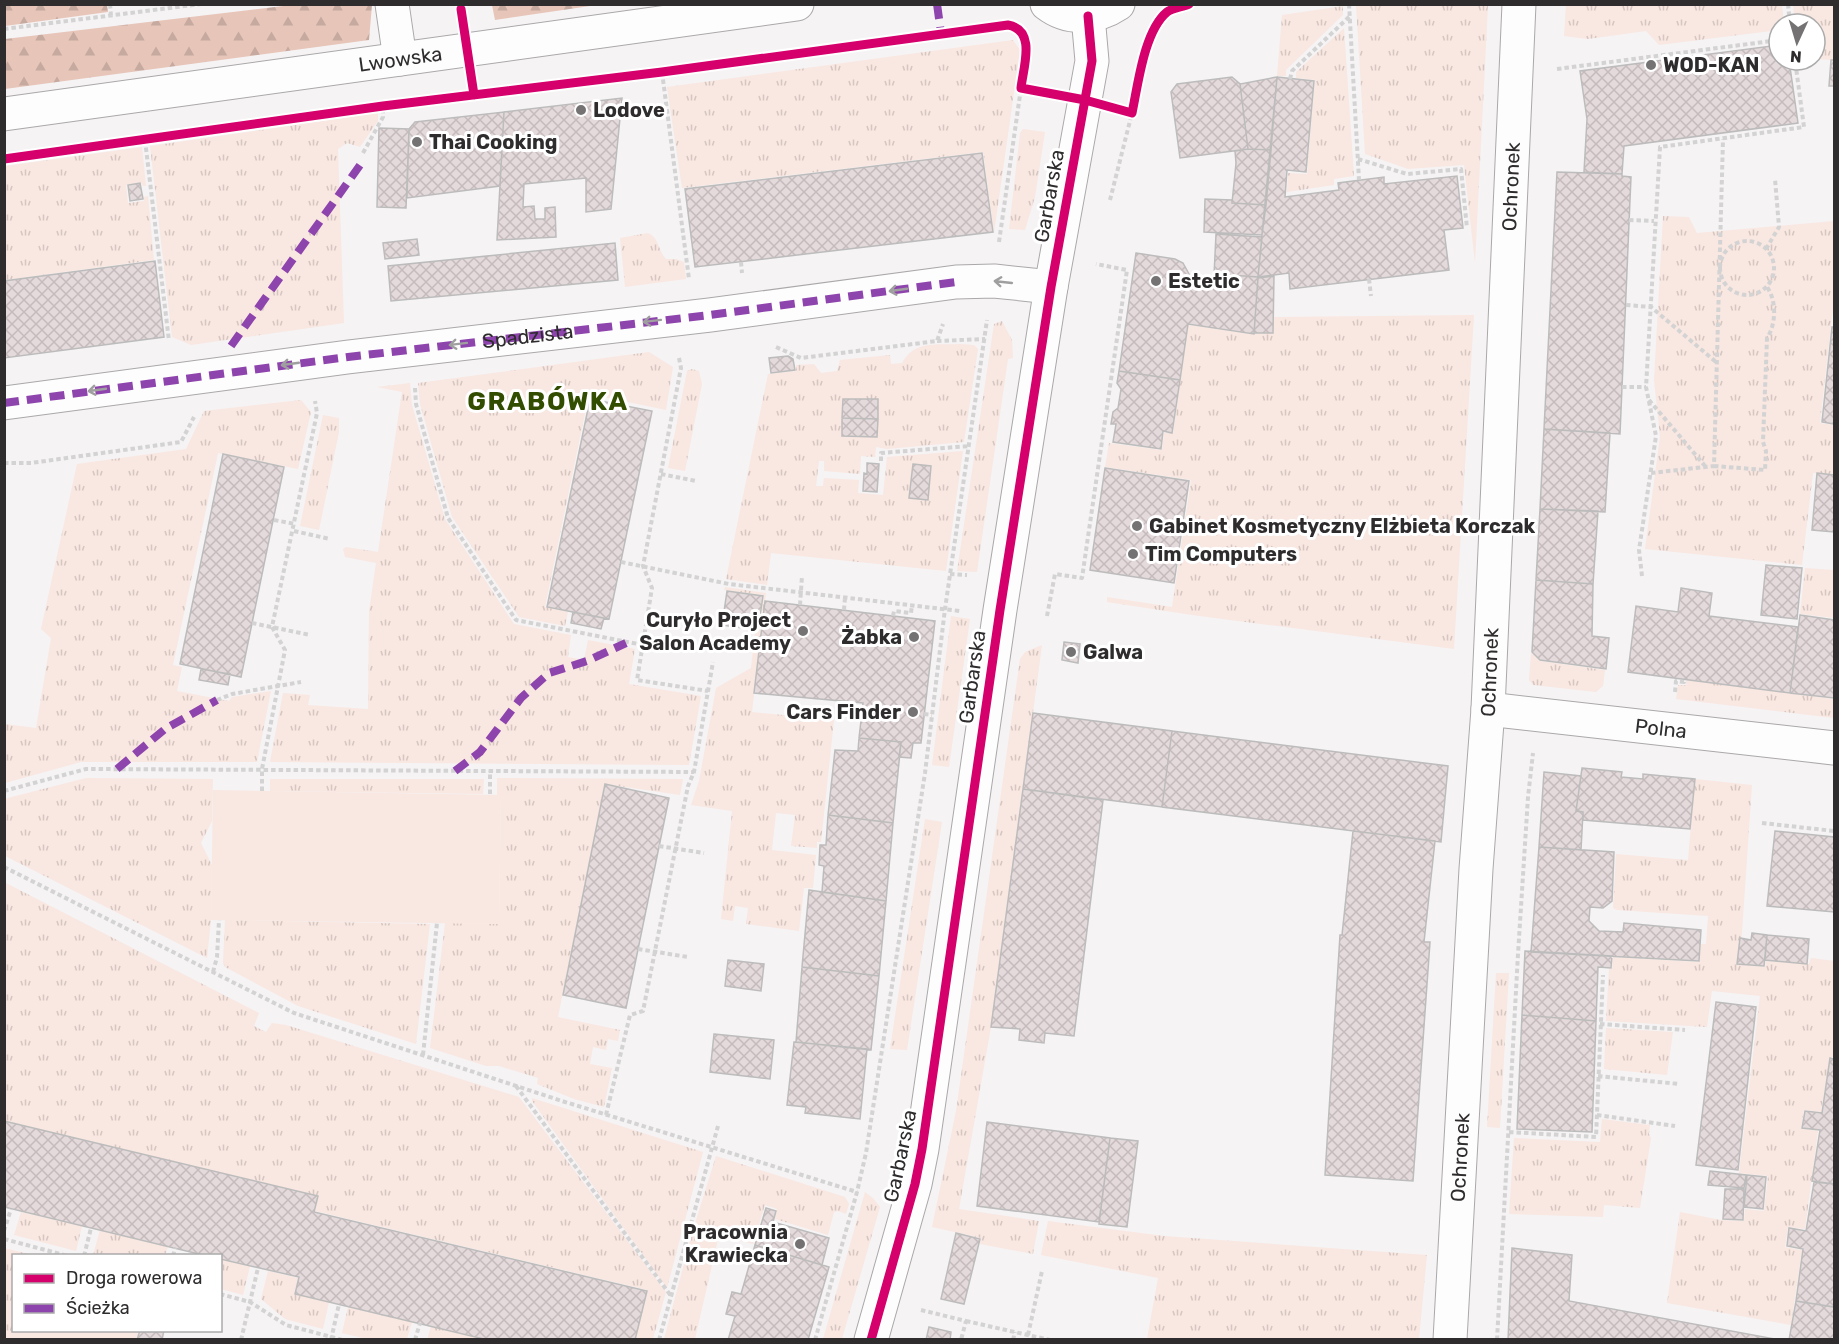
<svg xmlns="http://www.w3.org/2000/svg" width="1839" height="1344" font-family="Rubik,sans-serif">
  <defs>
    <pattern id="grass-tufts" width="24" height="20" patternUnits="userSpaceOnUse" patternTransform="scale(1.5)"><rect width="24" height="20" fill="#f9e7e1"/><path d="M3 7l-1-3M5 7V3M7 7l1-3M15 17l-1-3M17 17v-4M19 17l1-3" fill="none" stroke="#d6c6c1"/></pattern>
    <pattern id="forest-firs" width="22" height="20" patternUnits="userSpaceOnUse" patternTransform="scale(1.5)"><rect width="22" height="20" fill="#e7c5b9"/><path d="M5 1l3.5 6h-7zM16 11l3.5 6h-7z" fill="#c6a99f"/></pattern>
    <pattern id="building-cross-hatch" width="8" height="8" patternUnits="userSpaceOnUse" patternTransform="scale(1.5)"><rect width="8" height="8" fill="#e5dadb"/><path d="M0 0l8 8M0 8l8-8" fill="none" stroke="#c5bbbc"/></pattern>
  </defs>
  <rect width="100%" height="100%" fill="#f5f3f4"/>
  <path fill="url(#grass-tufts)" d="M1356 5H1488L1475 263 1464 165 1408 169 1365 154Z
    M1566 5H1782L1784 24H1779V30L1659 45 1646 31 1588 39 1564 36Z
    M1793 5H1834V60L1815 59V24H1795Z
    M1343 6V15L1286 70V76H1277L1282 15Z
    M1344 28 1354 176 1334 179V185L1287 192 1288 173 1307 174 1315 80 1296 78V72Z
    M1013 40 1020 50 994 233 983 152 682 188 667 87Z
    M378 113V121L360 147 347 143 338 149 344 323 191 345 172 337 150 146Z
    M1023 129 1045 132 1035 197 1025 230 1009 229 1020 133Z
    M142 147 146 186H143L141 183 126 185 128 203 144 201V197L148 196 154 260 5 280V166Z
    M1663 216 1689 217 1697 233 1834 221V300L1820 423 1834 425V474L1813 473 1802 565 1645 549 1660 437 1654 380Z
    M648 233C659 237 658 251 666 259H676L684 262 686 279 625 287 620 238Z
    M1474 315 1454 649 1192 615 1107 602V597L1172 607 1191 480 1105 467 1109 443 1162 450 1164 433H1173L1188 325 1254 334 1273 333 1274 317Z
    M1002 321 1012 340 1013 358 1008 359 977 572 957 571 994 324Z
    M960 344 974 345 978 349 964 442 887 449 876 447 875 457 861 456 860 474 824 471V461H819L816 486H823L824 478 859 480 858 493 883 495 887 457 963 451 946 571 771 553 767 585 726 579 768 374 796 371V365L814 364 821 373 837 371 840 360 890 355 891 364 902 363C914 340 937 345 960 344Z
    M649 352 673 367 666 410 589 394 545 607 568 612 565 626 519 617 452 517 420 404 418 383Z
    M692 369 699 371 702 384 685 471 668 468 687 371Z
    M410 383 412 405 445 519 514 624 571 635 568 657 584 660 588 640 635 649 629 684 701 696 689 765 270 762 283 693 310 695 308 705 368 709 369 611 376 563 345 557 343 549 346 547 378 552 402 392 377 387Z
    M301 400 311 412 298 469 218 453 173 665 182 667 177 691 229 701 232 697 271 691 257 762H81L5 783V724L36 728 51 638 41 629 77 464 186 449 204 411Z
    M323 415 339 418V432L319 530 300 526Z
    M1805 568 1834 570V618L1800 614Z
    M725 587 766 593 752 712 834 720 821 842H817V848L791 846 795 815 776 813 772 850 816 855 813 888H804L799 931 746 924 748 908 735 906 733 921 721 919 732 811 691 805 699 781 716 688 751 668 755 631H759L764 595 724 590Z
    M951 616 970 619 949 767 932 765Z
    M1042 645 991 1027 959 1209 1039 1221 1033 1254 980 1244 981 1238 932 1227 956 1111 1020 659 1025 652Z
    M1531 653 1540 661 1605 670 1603 686 1596 692 1533 685 1529 680Z
    M1687 680 1834 699V718L1676 699 1678 685H1686Z
    M86 778 213 779 212 821 201 843 212 865 211 920 207 958 5 856 4 799Z
    M497 778 683 779 680 795 605 784 558 1017 620 1030 618 1041 608 1039 606 1050 593 1047 590 1064 612 1068 604 1107 574 1099 537 1084 538 1078 499 1066H486L430 1048 445 923 499 924 501 795H497Z
    M270 779H484L483 794 270 791Z
    M1695 779 1752 785 1742 932 1737 964 1765 967 1766 961 1809 964 1811 958 1834 961 1833 1057H1830L1821 1112 1804 1110 1801 1128 1818 1131 1805 1229 1788 1227 1785 1247 1802 1250 1791 1325 1667 1303 1680 1212 1721 1220 1744 1221 1745 1209 1764 1211 1768 1176 1739 1173 1760 996 1712 991 1707 1027 1606 1021 1609 969H1612L1613 957 1699 962 1701 944H1706L1708 916 1617 910 1613 908 1616 854 1688 860Z
    M925 819 942 822 907 1050 890 1049Z
    M4 882 259 1013 254 1026 266 1032 272 1023 286 1025 519 1097 666 1292 653 1339H635L647 1290 315 1211 318 1196 5 1121Z
    M225 920 430 924 416 1044 298 1006 225 967 223 963Z
    M1496 973H1509L1500 1128 1487 1127Z
    M1606 1028 1673 1032 1667 1075 1604 1069Z
    M532 1098 703 1152 667 1288 532 1101Z
    M1602 1119 1650 1125 1649 1134 1651 1138 1640 1208 1604 1205 1603 1217 1509 1214 1514 1138 1600 1142Z
    M716 1156 845 1197 849 1204 846 1214 838 1211 834 1212 828 1235 775 1219 777 1209 765 1205 753 1244 719 1235 695 1339H664L693 1230Z
    M865 1192 873 1198 880 1207 842 1339H823Z
    M21 1212 82 1226 76 1251 14 1235Z
    M1048 1221 1164 1236 1427 1255 1419 1339H1147L1158 1278 1041 1255Z
    M100 1230 168 1247 165 1255H93Z
    M4 1248 33 1255 14 1256V1330L139 1331 137 1339H5Z
    M221 1259 250 1266 243 1295 221 1289Z
    M268 1271 298 1278 294 1294 329 1302 323 1329 285 1319 261 1299Z
    M348 1307 412 1322 407 1339H367L342 1333Z
    M431 1326 487 1340H427Z"/>
  <path fill="url(#forest-firs)" d="M300 4 372 5 369 40 5 89V39Z
    M4 5H107L108 12 5 26Z
    M492 5V4L597 5 495 20Z"/>
  <path fill="#f9e7e1" d="M213 790 501 795 499 924 211 920Z"/>
  <path fill="url(#building-cross-hatch)" stroke="#bdbcbc" stroke-width="1.5" d="M1779 45V60H1789L1798 123 1624 146 1622 174 1584 172 1587 119 1580 71Z
    M1831 60H1834V86H1829Z
    M1232 77 1240 84 1248 149 1180 158 1171 92 1177 84Z
    M1277 77 1314 81 1306 172 1287 170 1285 197 1339 190 1338 183 1384 177V184L1457 176 1463 228 1444 230 1449 270 1290 289 1289 273 1258 277Z
    M1277 77 1271 150 1248 149 1240 84Z
    M622 98 611 209 586 212V178L524 184 523 207 534 206 535 219H545V208L555 207 556 237 497 240 504 112Z
    M504 112 500 186 407 198 409 129 415 122Z
    M379 128 409 129 406 208 377 207Z
    M1248 149 1271 150 1266 205 1232 203 1236 163 1235 151Z
    M982 153 993 232 695 267 685 189Z
    M1557 172 1622 174V176L1631 177 1620 434 1544 429Z
    M140 183 143 199 130 201 128 185Z
    M1205 199 1232 200V203L1266 205 1262 235 1204 232Z
    M1216 234 1262 237 1258 277 1217 274V276H1214Z
    M417 239 419 255 385 259 383 243Z
    M615 243 618 280 391 301 388 266Z
    M1136 253 1175 259 1183 263 1194 283 1223 284V276H1217V274L1258 277 1254 334 1188 324 1180 380 1119 371Z
    M155 261 164 337 4 358V281Z
    M1274 276 1273 333H1254L1258 278Z
    M1832 327H1834V424L1822 422Z
    M788 356 793 359 795 370 771 373 769 358Z
    M1119 371 1180 380 1172 433 1163 431 1161 449 1113 442 1116 424H1111L1113 412 1118 408 1121 389 1117 383Z
    M590 399 652 411 609 619 547 607Z
    M843 399H878V419L842 418Z
    M842 418 878 419 877 437 842 436Z
    M1544 429 1610 433 1605 512 1540 509Z
    M223 454 284 467 241 677 180 664Z
    M867 463 879 464 877 492 863 491 864 473 867 474Z
    M913 464 931 466 928 500 909 498Z
    M1105 468 1189 481 1174 583 1090 570Z
    M1817 473 1834 475V532L1812 530Z
    M1540 509 1598 511 1593 584 1536 580Z
    M1766 565 1802 568 1797 619 1761 615Z
    M1536 580 1593 584 1592 636 1609 638 1606 669 1540 660 1532 652Z
    M1681 588 1712 593 1709 616 1798 627 1790 693 1628 672 1636 606 1678 612Z
    M727 591 763 596 758 630 722 625Z
    M765 601 935 621 921 743H913L911 758 899 757 901 742 859 738 863 703 754 693Z
    M573 612 604 618 601 629 571 623Z
    M1800 615 1834 620V698L1790 693Z
    M1064 642 1080 644 1078 663 1062 660Z
    M201 669 230 674 228 685 199 680Z
    M1033 713 1172 731 1162 807 1023 789Z
    M1172 731 1448 766 1441 842 1162 807Z
    M859 738 901 742 893 823 828 815 835 750 858 751Z
    M1582 768 1622 772 1621 777 1643 779V774L1695 779 1690 829 1583 820V812L1576 811Z
    M1544 772 1581 776 1576 811 1583 812 1581 850 1539 847Z
    M605 784 669 798 626 1008 563 995Z
    M1023 789 1103 800 1074 1036 1045 1033 1044 1043 1019 1040 1020 1029 991 1027Z
    M828 815 893 823 886 901 822 892 824 866 819 865 820 845H826Z
    M1353 831 1435 841 1424 942H1430L1413 1181 1325 1175 1340 935H1342Z
    M1775 831 1834 837V912L1767 906Z
    M1539 847 1614 852 1612 901 1603 908 1590 907 1589 921 1599 931 1623 932 1624 923 1701 930 1699 961 1531 952Z
    M809 890 886 901 879 976 802 967Z
    M1752 933 1767 935 1764 966 1737 964 1740 938 1751 940Z
    M1767 935 1809 939 1807 964 1765 960Z
    M1525 951 1612 956 1611 968 1598 967 1596 1021 1522 1015Z
    M728 960 764 964 761 991 725 986Z
    M802 967 879 976 871 1050 796 1042Z
    M1716 1002 1756 1007 1738 1170 1696 1165Z
    M1522 1015 1596 1021 1592 1132 1517 1129Z
    M714 1034 774 1040 770 1079 710 1072Z
    M794 1042 867 1049 860 1119 805 1113 806 1107 787 1105Z
    M1830 1058 1834 1059V1184L1812 1181 1820 1130 1802 1128 1805 1111 1822 1113Z
    M4 1121 318 1196 314 1212 647 1291 635 1340H488L295 1294 299 1277 220 1259V1256H207L4 1207Z
    M987 1122 1110 1138 1099 1222 977 1206Z
    M1110 1138 1138 1141 1127 1227 1099 1224Z
    M1710 1171 1746 1175 1744 1188 1708 1185Z
    M1747 1175 1766 1177 1763 1209 1744 1207Z
    M1814 1182 1834 1184V1307L1796 1301 1803 1249 1787 1246 1789 1228 1806 1231Z
    M1725 1189H1744L1743 1220 1723 1219Z
    M766 1208 776 1211 773 1222 829 1238 822 1265 755 1245Z
    M956 1233 980 1239 964 1304 941 1299Z
    M755 1245 829 1267 808 1340H728L735 1316 726 1314 732 1292 741 1294Z
    M1512 1248 1572 1255 1569 1301 1780 1340H1508Z
    M1796 1301 1834 1307V1340H1789Z
    M929 1327 951 1332 950 1340H926Z
    M140 1330H164L162 1340H137Z"/>
  <g fill="none" stroke-linecap="round" stroke-linejoin="round">
    <defs>
      <g id="street">
        <path d="M392 4 400 59"/>
        <path d="M4 403 348 357 710 315 956 282 994 281 1051 287"/>
        <path id="s1" d="M1488 709 1834 748"/>
        <path d="M871 1340 915 1184 922 1149 1000 610 1051 287 1092 61 1088 16"/>
        <path id="s2" d="M1450 1340 1476 869 1488 709 1519 4"/>
      </g>
      <g id="secondary">
        <path d="M1047 4C1069 21 1097 18 1118 4"/>
        <path id="s3" d="M4 114 797 4"/>
      </g>
    </defs>
    <use href="#street" stroke="#aaa8a9" stroke-width="35"/>
    <use href="#secondary" stroke="#aaa8a9" stroke-width="35"/>
    <path stroke="#d4d3d4" stroke-width="4" stroke-dasharray="4.5 3" stroke-linecap="butt" d="M110 4 111 16
      M1349 4 1359 180
      M1788 4 1790 24
      M4 29 201 4
      M1557 69 1779 40
      M662 72 689 279
      M1290 79 1292 71 1350 16
      M145 140 169 341
      M363 153 383 117V106
      M1358 159 1407 174 1461 169 1467 228
      M1110 200 1132 113
      M1629 220 1654 221
      M1720 268a27 27 0 1 1 54 0a27 27 0 1 1-54 0Z
      M999 242 1021 88
      M1766 249 1779 227 1775 179
      M741 262 742 273
      M1369 279 1371 296
      M1626 305 1651 307 1716 362
      M937 341 985 339
      M776 347 801 358 937 341 943 324
      M679 358 681 368 643 566 652 588 637 680 708 691
      M1622 387H1646
      M415 388 416 404 448 518 516 620 643 645
      M1649 400 1705 466
      M881 461V453L969 446
      M4 463H31L181 442 194 417
      M1714 466 1765 470 1766 451 1763 442 1767 338C1776 325 1777 301 1767 287
      M1651 473 1714 466 1723 139
      M661 474 696 481
      M274 520 295 524
      M294 531 330 539
      M621 562 729 584 960 611
      M950 574 967 575
      M1642 576 1639 550 1656 436 1646 387 1660 147 1804 127 1795 60
      M4 582 5 583
      M800 605 802 576
      M844 610 845 597
      M893 616 894 611 911 613 912 605
      M1047 616 1055 574 1082 578 1127 270 1096 264
      M252 623 310 635
      M1675 692 1676 681 1684 682 1685 679
      M217 700 232 694 301 682
      M924 714 932 715
      M4 791 86 769 694 772
      M262 791V769L285 650 272 627 317 413 315 401
      M490 794V771
      M1762 823 1834 831
      M659 846 704 853
      M4 867 294 1013 562 1101 857 1192
      M638 949 688 957
      M213 972 217 957 219 920
      M1600 1024 1685 1030
      M423 1055 437 923
      M1598 1076 1679 1084
      M516 1086 671 1296
      M606 1115 630 1015 643 1011 688 786 694 772 713 662
      M1597 1115 1675 1126
      M1509 1132 1596 1137 1603 975
      M4 1231 11 1209
      M4 1239 68 1256
      M84 1256 91 1228
      M173 1256 175 1248
      M220 1294 250 1302 286 1325 343 1340
      M921 1310 966 1321 961 1340
      M966 1321 1050 1340
      M1028 1335 1042 1271
      M241 1340 258 1268
      M331 1340 339 1304
      M415 1340 420 1323
      M659 1340 718 1126
      M815 1340 857 1192 866 1153 925 773 945 609 987 320
      M1013 1340 1015 1332
      M1497 1340 1518 954 1528 797 1533 753"/>
    <use href="#street" stroke="#fefdfd" stroke-width="33"/>
    <use href="#secondary" stroke="#fefdfd" stroke-width="33"/>
    <g stroke="#8e44ad" stroke-width="8" stroke-dasharray="15 8" stroke-linecap="butt">
      <path d="M937 4 941 33"/>
      <path d="M231 346 363 161"/>
      <path id="s4" d="M4 403 348 357 710 315 956 282"/>
      <path d="M117 769 165 729 217 700"/>
      <path d="M455 771 480 752 521 698 549 673 587 661 626 643"/>
    </g>
    <defs>
      <path id="cycleway" d="M461 9 474 95
        M4 159 383 106 662 72 1008 25C1037 30 1023 68 1021 88L1085 100 1132 113C1138 85 1144 31 1167 12 1172 8 1182 7 1189 4
        M871 1340 915 1184 922 1149 1000 610 1051 287 1092 61 1088 16"/>
    </defs>
    <use href="#cycleway" stroke="#fff" stroke-width="13"/>
    <use href="#cycleway" stroke="#d6006c" stroke-width="9"/>
  </g>
  <defs><path id="oneway-shaft" d="M-6 0H5M1.5-3L5.5 0L1.5 3" fill="none" stroke-width="1.6" stroke-linecap="round" stroke-linejoin="round" transform="scale(1.5)"/></defs>
  <g stroke="#a09f9f">
    <use href="#oneway-shaft" transform="translate(1003 282) rotate(-174)"/>
    <use href="#oneway-shaft" transform="translate(898 290) rotate(172)"/>
    <use href="#oneway-shaft" transform="translate(652 321) rotate(173)"/>
    <use href="#oneway-shaft" transform="translate(458 344) rotate(173)"/>
    <use href="#oneway-shaft" transform="translate(290 364) rotate(172)"/>
    <use href="#oneway-shaft" transform="translate(97 390) rotate(172)"/>
  </g>
  <g fill="#747273" stroke="#fff" stroke-width="2">
    <circle cx="1651" cy="65" r="6"/>
    <circle cx="581" cy="110" r="6"/>
    <circle cx="417" cy="142" r="6"/>
    <circle cx="1156" cy="281" r="6"/>
    <circle cx="1137" cy="526" r="6"/>
    <circle cx="1133" cy="554" r="6"/>
    <circle cx="803" cy="631" r="6"/>
    <circle cx="914" cy="637" r="6"/>
    <circle cx="1071" cy="652" r="6"/>
    <circle cx="913" cy="712" r="6"/>
    <circle cx="800" cy="1244" r="6"/>
  </g>
  <g text-anchor="middle" dominant-baseline="central" stroke-width="6" stroke-linejoin="round" paint-order="stroke">
    <g font-size="20" fill="#2e2c2d" stroke="#fff">
      <text stroke="none"><textPath href="#s3" startOffset="400">Lwowska</textPath></text>
      <text stroke="none"><textPath href="#s2" startOffset="1155">Ochronek</textPath></text>
      <text transform="translate(1049 196) rotate(-80)">Garbarska</text>
      <text stroke="none"><textPath href="#s4" startOffset="528">Spadzista</textPath></text>
      <text stroke="none"><textPath href="#s2" startOffset="669">Ochronek</textPath></text>
      <text transform="translate(972 677) rotate(-82)">Garbarska</text>
      <text stroke="none"><textPath href="#s1" startOffset="174">Polna</textPath></text>
      <text transform="translate(900 1156) rotate(-78)">Garbarska</text>
      <text stroke="none"><textPath href="#s2" startOffset="183">Ochronek</textPath></text>
    </g>
    <g font-size="20" font-weight="bold" fill="#2e2c2d" stroke="#fff" text-anchor="start">
      <text x="1663" y="65">WOD-KAN</text>
      <text x="593" y="110">Lodove</text>
      <text x="429" y="142">Thai Cooking</text>
      <text x="1168" y="281">Estetic</text>
      <text x="1149" y="526">Gabinet Kosmetyczny Elżbieta Korczak</text>
      <text x="1145" y="554">Tim Computers</text>
      <text x="791" y="620" text-anchor="end">Curyło Project<tspan x="791" dy="23">Salon Academy</tspan></text>
      <text x="902" y="637" text-anchor="end">Żabka</text>
      <text x="1083" y="652">Galwa</text>
      <text x="901" y="712" text-anchor="end">Cars Finder</text>
      <text x="788" y="1232" text-anchor="end">Pracownia<tspan x="788" dy="23">Krawiecka</tspan></text>
    </g>
    <g font-size="26" font-weight="bold" letter-spacing="1.5" fill="#324c00" stroke="#fff">
      <text x="548" y="401">GRABÓWKA</text>
    </g>
  </g>
  <rect width="1839" height="1344" fill="none" stroke="#2e2c2d" stroke-width="12"/>
  <rect x="12" y="1254" width="210" height="78" fill="#ffffff" stroke="#ababab" stroke-width="1.5"/>
  <rect x="24" y="1274" width="30" height="9" fill="#d6006c" stroke="#ababab" stroke-width="1.5"/>
  <text x="66" y="1284" font-size="18" fill="#2e2c2d">Droga rowerowa</text>
  <rect x="24" y="1304" width="30" height="9" fill="#8e44ad" stroke="#ababab" stroke-width="1.5"/>
  <text x="66" y="1314" font-size="18" fill="#2e2c2d">Ścieżka</text>
  <g transform="translate(1797 42) rotate(184)"><circle r="28" fill="#ffffff" stroke="#ababab" stroke-width="1.5"/>
  <path d="M0-4.5L10 22L0 15L-10 22Z" fill="#747273"/>
  <text y="-9" font-size="16" font-weight="bold" text-anchor="middle" fill="#2e2c2d">N</text>
  </g>
</svg>
